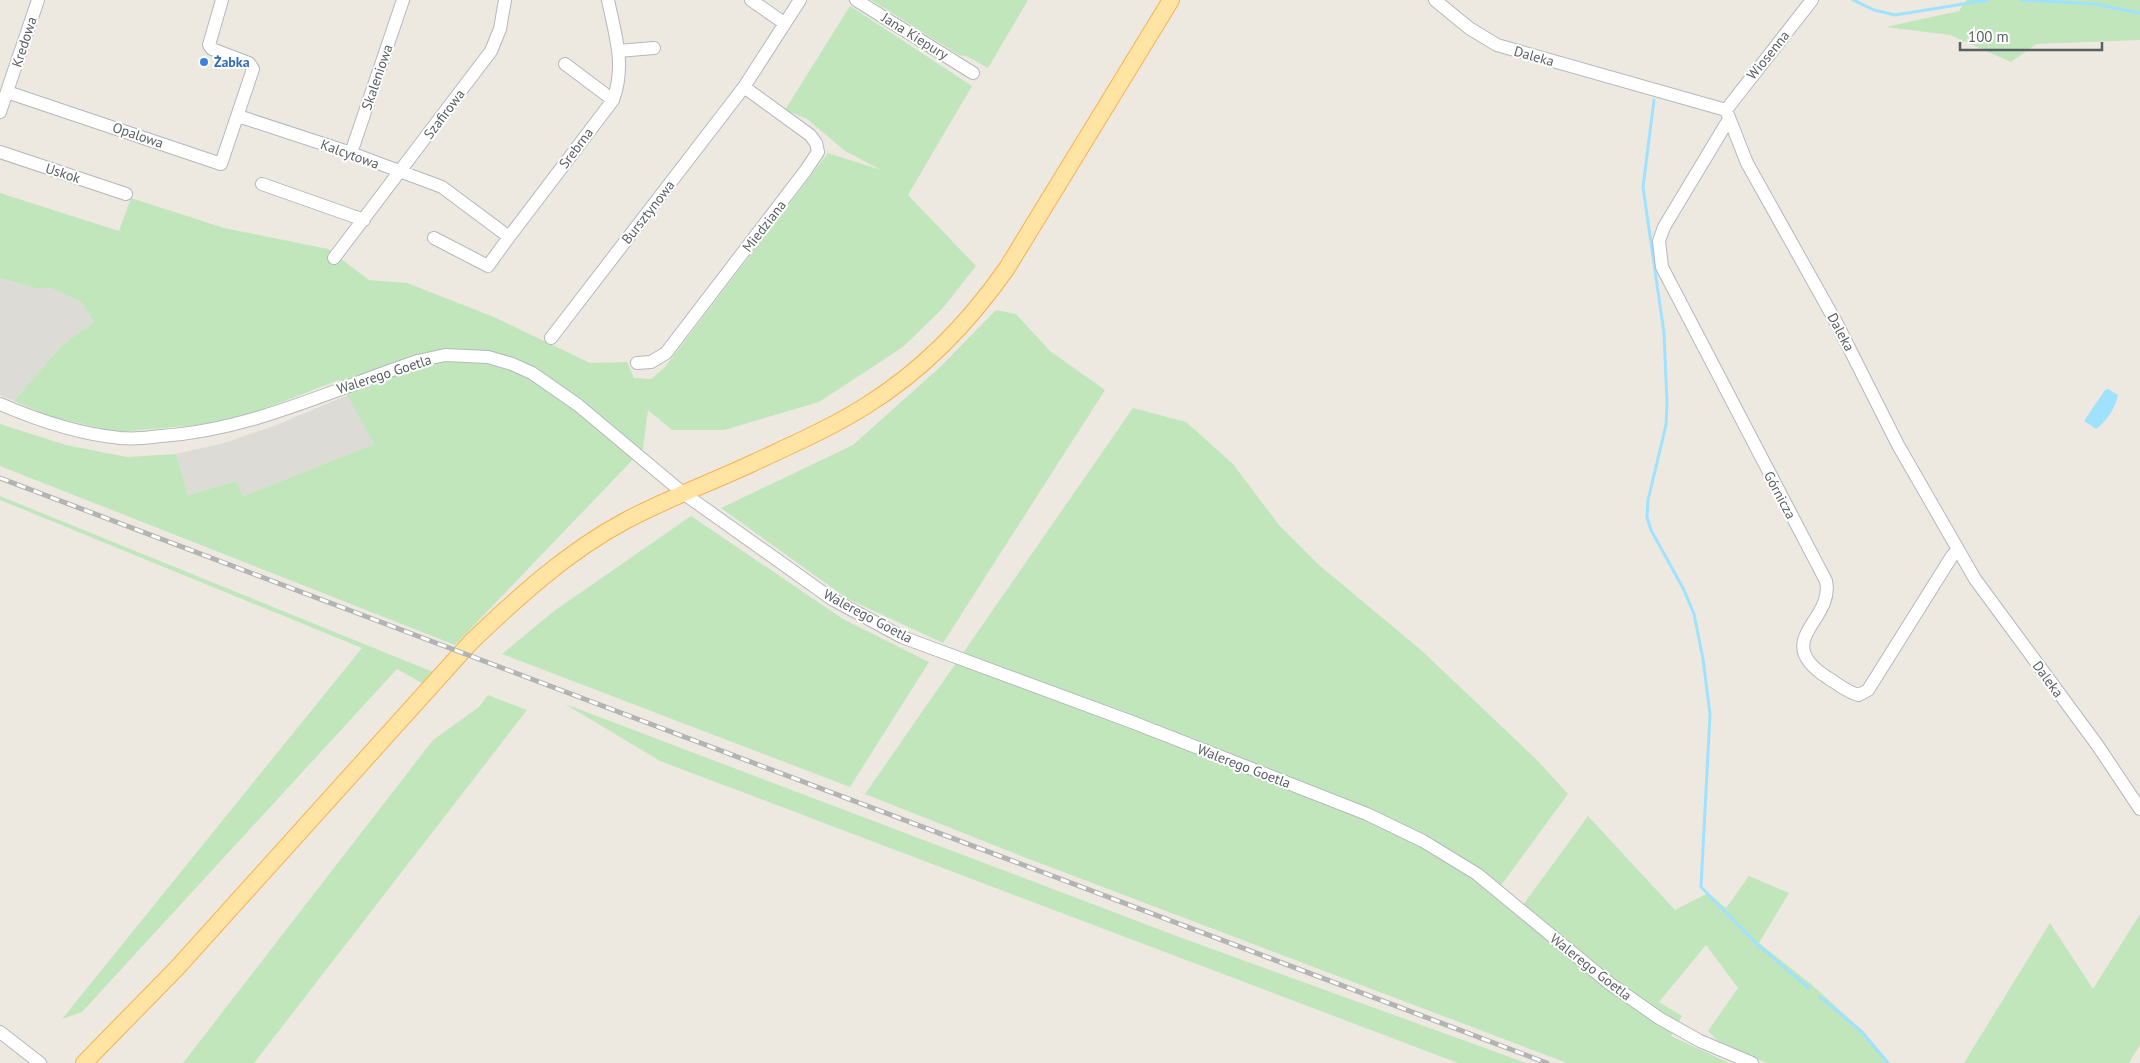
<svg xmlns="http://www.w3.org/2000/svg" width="2140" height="1063" font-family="'PT Sans',sans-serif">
  <rect width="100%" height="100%" fill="#ede9e1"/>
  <path fill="#dddbd5" d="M0 278 35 288H51L81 302 94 322 62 345 14 401 0 395Z
    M348 395 374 444 243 496 236 481 188 495 176 454 224 443 274 426Z"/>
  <path fill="#c1e6bc" d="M871 0H1028L988 68 966 56 959 55Z
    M1966 0H2140V40L2036 44 2011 62 1950 35 1886 27 1959 11Z
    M850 6 972 86 908 195 976 266 942 309 903 347 819 402 724 430H672L648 410 643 449 455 645 0 466V424L66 445 127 457 176 454 188 495 236 481 243 496 374 444 339 380 230 422 118 432 52 417 14 401 62 345 94 322 81 302 51 288H35L0 278V193L119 231 131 198 224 228 328 249 369 280 407 283 494 317 590 363 627 362 634 378 651 379 665 367 828 153 881 170 845 151 807 119 785 110Z
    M996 310 1016 314 1050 351 1105 390 943 643 848 599 721 508 853 445 939 368Z
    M1133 408 1186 422 1233 464 1279 525 1319 565 1421 650 1537 760 1568 794 1494 895 1517 913 1588 816 1675 910 1708 893 1726 908 1749 876 1789 893 1759 943 1811 984 1863 1031 1890 1063H1767L1721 1044 1708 1031 1738 988 1706 945 1659 1002 1682 1016 1671 1036 1729 1063H1567L1021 856 865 794Z
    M0 496 433 672 424 684 397 669 82 1012 62 1019 362 648 0 500Z
    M691 516 843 619 929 662 850 787 502 654 554 611Z
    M488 695 527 710 254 1063H183L433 740 479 707Z
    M565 704 1182 938 1526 1063H1458L660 761Z
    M2140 914V1045L2129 1063H1964L2050 923 2093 989Z"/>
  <path fill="#9fe2ff" d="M2108 389 2118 395C2116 407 2106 422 2096 429L2084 421 2105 390Z"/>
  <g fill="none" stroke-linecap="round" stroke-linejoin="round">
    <path stroke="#9fe2ff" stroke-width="3" d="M1853 0 1874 10 1895 15 1988 0
      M2021 0 2095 4 2140 13
      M1654 100 1643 187 1664 333 1667 403 1666 425 1648 500 1647 517 1651 530 1684 590 1694 614 1703 659 1710 714 1701 887 1758 945 1809 988
      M1820 997 1862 1032 1888 1063"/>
    <defs>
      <path id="minor" d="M751 0 784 23
        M856 0 973 73
        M1435 0 1469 28 1497 45 1726 110 1747 163 1837 324 1898 445 1975 579 2098 746 2140 809
        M618 51 654 48
        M565 64 613 100
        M7 92 221 164 253 69 249 63 212 49 209 45 222 0
        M1726 110 1812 0
        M0 112 38 0
        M238 116 351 153 442 187 509 237 613 100C626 66 615 34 608 0
        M1729 119 1664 227 1659 241 1662 267 1826 581C1835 621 1769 640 1828 678 1838 684 1848 693 1859 695L1868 690 1952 556 1958 550
        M0 152 126 194
        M351 153 403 0
        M262 184 364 220
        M434 238 488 266 509 237
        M334 258 491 51 500 29 505 0
        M551 338 744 87 800 0
        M637 363 651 362 666 353 806 170 818 152 816 143 810 135 744 87
        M0 404C37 420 79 434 120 438 134 439 148 438 161 436 252 430 334 389 418 361L445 355 488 357 512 364 532 373 578 405 683 493 832 599 902 637 1132 722 1367 814 1423 841 1477 874 1609 983 1659 1018 1700 1041 1752 1063
        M0 1032 40 1063"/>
      <path id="major" d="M84 1063 177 968 471 642C518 597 567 552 625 521 666 499 710 483 753 463 791 445 831 428 867 405 923 370 970 321 1007 268L1171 0"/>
    </defs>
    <use href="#minor" stroke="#b4b8bc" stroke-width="14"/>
    <use href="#major" stroke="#f6b151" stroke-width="18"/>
    <use href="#minor" stroke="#fff" stroke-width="12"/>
    <use href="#major" stroke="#ffe4a4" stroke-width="16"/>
    <defs>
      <path id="rail" d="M0 478 1547 1063"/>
    </defs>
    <use href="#rail" stroke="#b2b3b3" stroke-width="5"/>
    <use href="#rail" stroke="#fff" stroke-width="3" stroke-dasharray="9" stroke-linecap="butt"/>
  </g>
  <circle fill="#3f7fe0" stroke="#fff" stroke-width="2" cx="204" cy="62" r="5"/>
  <g text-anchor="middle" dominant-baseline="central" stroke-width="4" stroke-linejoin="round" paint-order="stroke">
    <g font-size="14" fill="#595f62" stroke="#fff">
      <text transform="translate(915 36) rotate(32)">Jana Kiepury</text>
      <text transform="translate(24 42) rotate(-72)">Kredowa</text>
      <text transform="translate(1768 55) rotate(-51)">Wiosenna</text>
      <text transform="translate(1534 56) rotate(16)">Daleka</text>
      <text transform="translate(377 77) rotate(-71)">Skaleniowa</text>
      <text transform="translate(444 114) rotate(-53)">Szafirowa</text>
      <text transform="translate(138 135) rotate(19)">Opalowa</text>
      <text transform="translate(576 148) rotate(-53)">Srebrna</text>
      <text transform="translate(350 154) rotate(20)">Kalcytowa</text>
      <text transform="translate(63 173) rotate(18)">Uskok</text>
      <text transform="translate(648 212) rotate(-52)">Bursztynowa</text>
      <text transform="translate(764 226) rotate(-52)">Miedziana</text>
      <text transform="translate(1841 332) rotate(62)">Daleka</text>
      <text transform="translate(384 374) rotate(-18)">Walerego Goetla</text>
      <text transform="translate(1780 495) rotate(62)">Górnicza</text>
      <text transform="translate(868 616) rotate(28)">Walerego Goetla</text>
      <text transform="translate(2048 679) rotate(54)">Daleka</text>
      <text transform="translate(1244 766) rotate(21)">Walerego Goetla</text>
      <text transform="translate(1591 967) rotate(38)">Walerego Goetla</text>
    </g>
    <g font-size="14" font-weight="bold" fill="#366cbe" stroke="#fff" text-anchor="start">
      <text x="214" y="62">Żabka</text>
    </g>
  </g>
  <path d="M1960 42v8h142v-8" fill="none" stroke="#595f62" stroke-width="2.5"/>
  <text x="1968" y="42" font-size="15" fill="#595f62" stroke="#ffffff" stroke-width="4" paint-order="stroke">100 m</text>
</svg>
